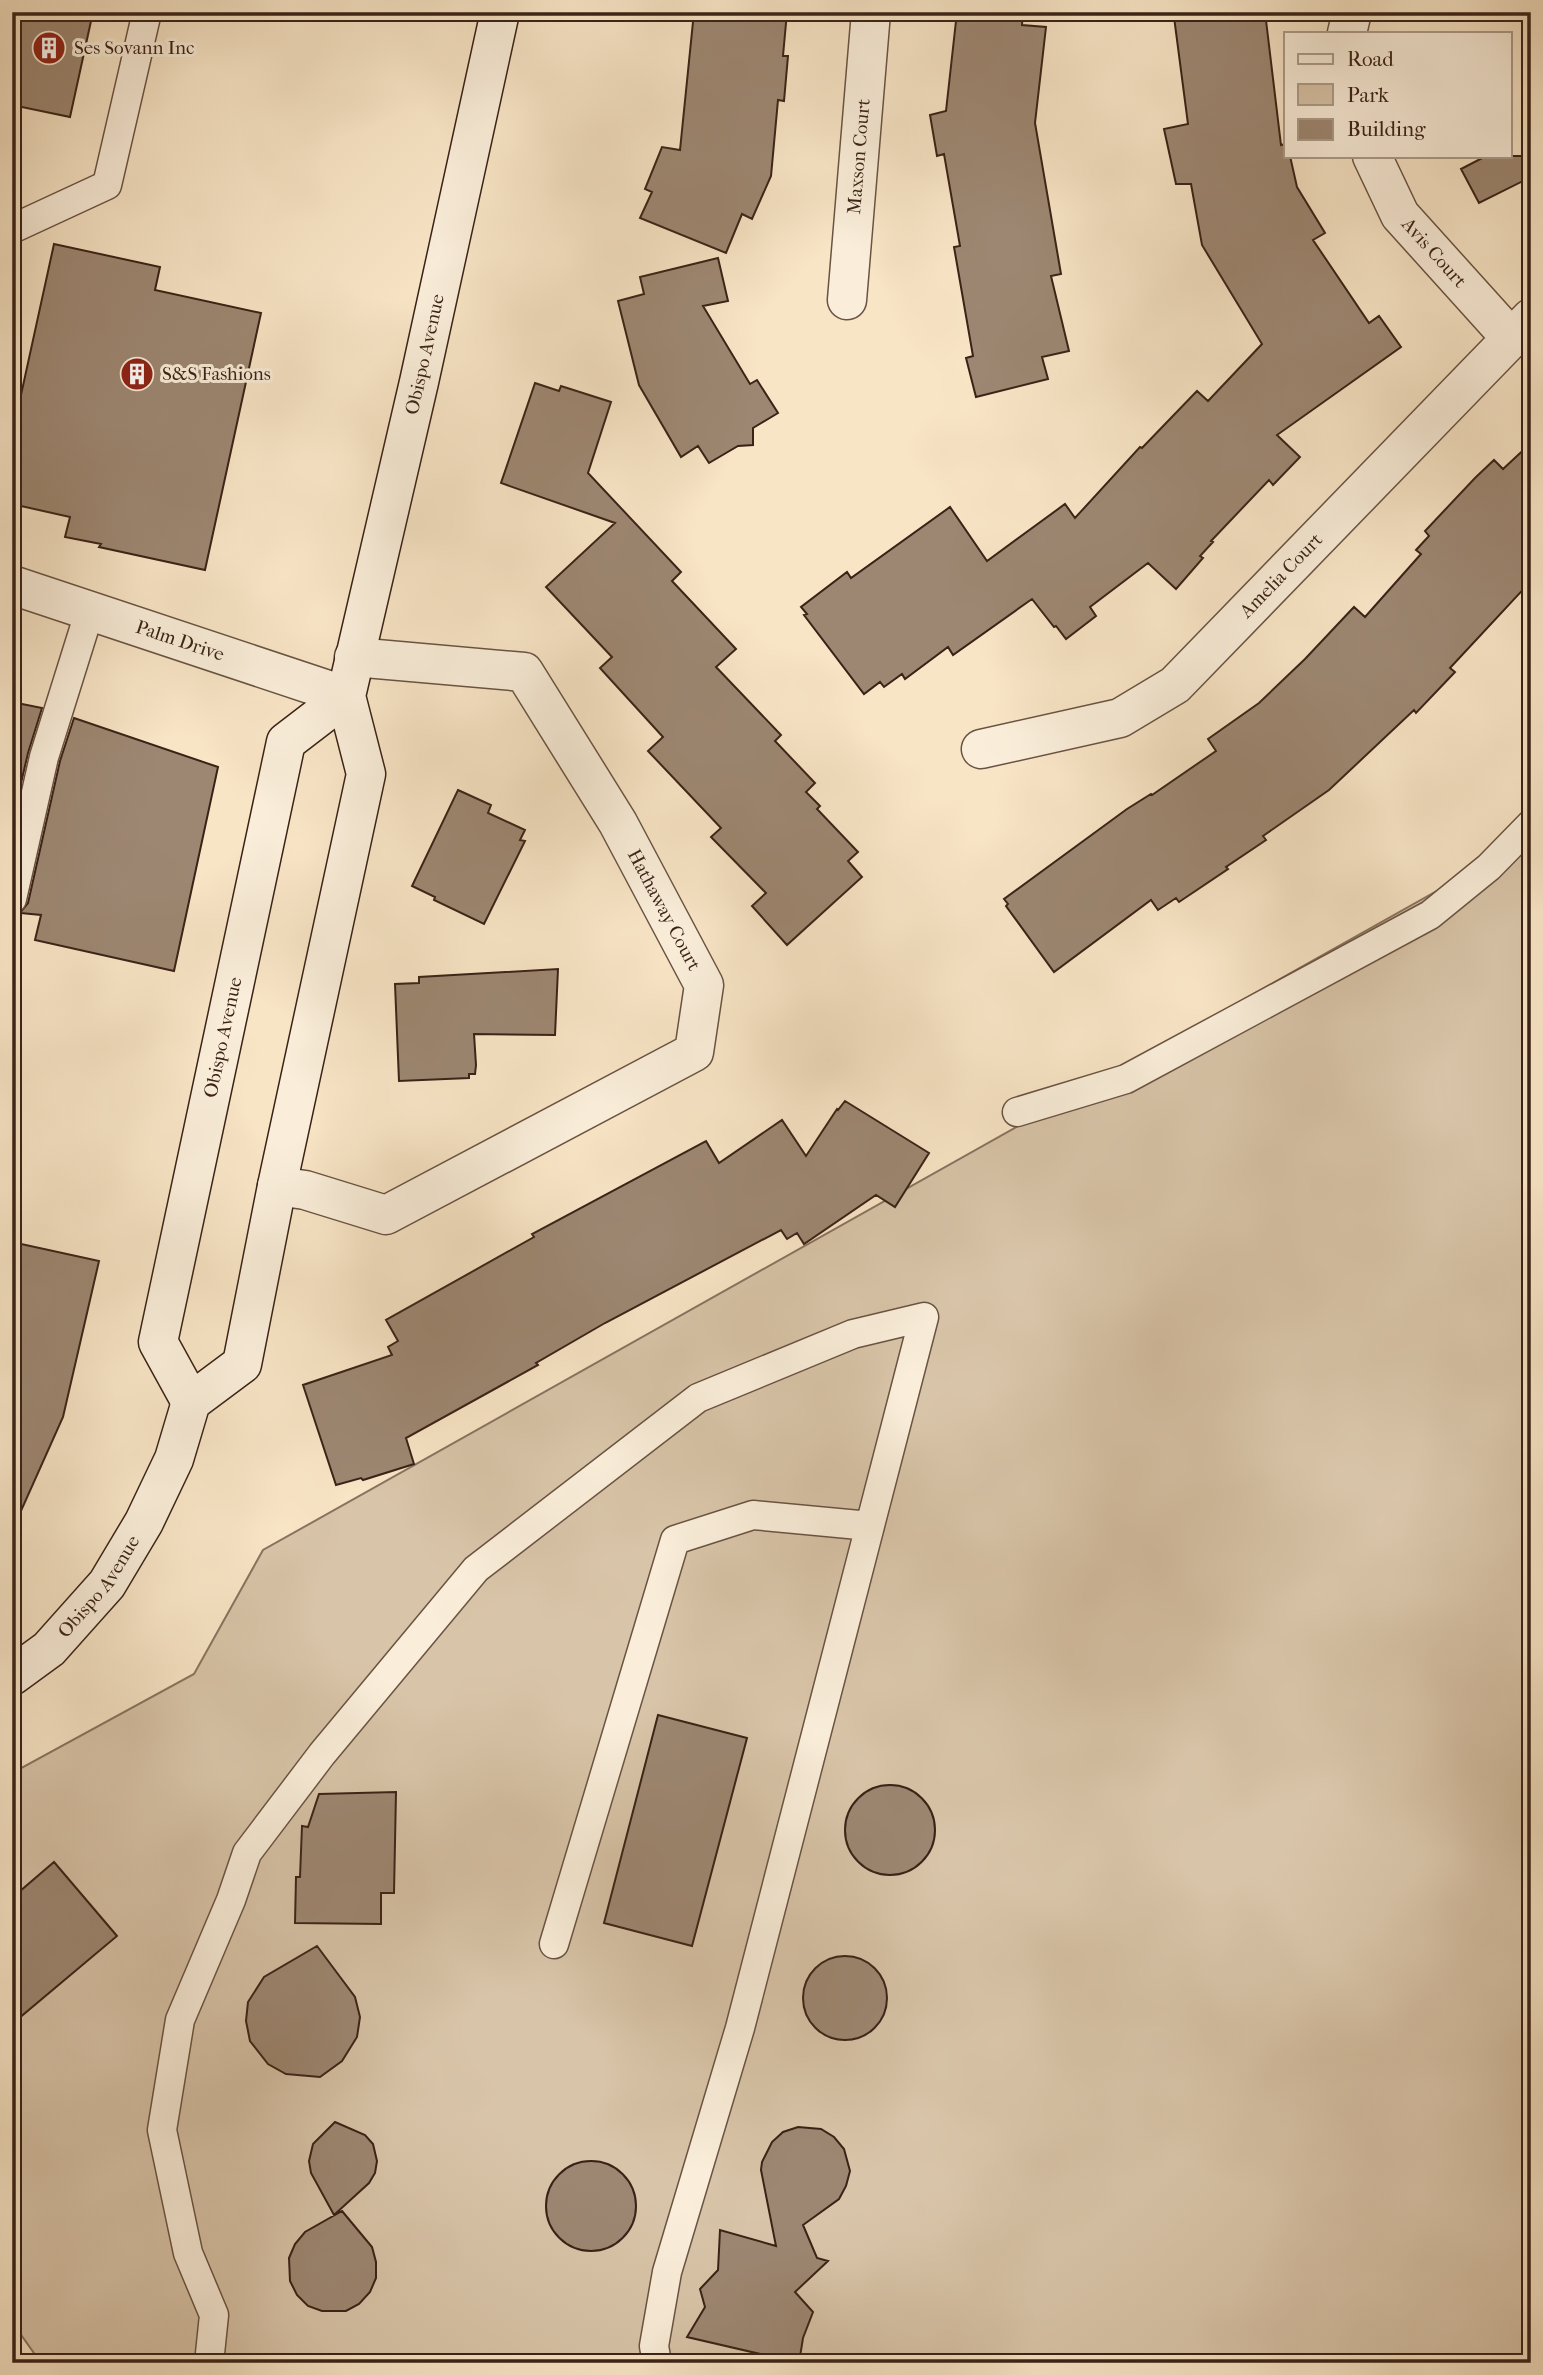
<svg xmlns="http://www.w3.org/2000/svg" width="1543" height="2375" font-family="'IM FELL French Canon',serif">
  <rect width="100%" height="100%" fill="#f8e5c6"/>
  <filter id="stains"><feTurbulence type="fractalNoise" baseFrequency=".00286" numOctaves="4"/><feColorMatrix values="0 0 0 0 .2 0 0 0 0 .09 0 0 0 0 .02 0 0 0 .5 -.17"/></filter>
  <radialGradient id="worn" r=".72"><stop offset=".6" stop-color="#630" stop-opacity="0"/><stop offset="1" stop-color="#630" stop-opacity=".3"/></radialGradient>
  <path fill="#d8c4a8" stroke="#897360" stroke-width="2" d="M1531 812V2363H41L12 2322V1773L194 1674 263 1550 1474 870Z"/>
  <path fill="#9d8772" stroke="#3a2217" stroke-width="2" d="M12 12H93L70 117 12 105Z
    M694 12H787L783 56H788L784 101 778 100 771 176 752 219 742 214 726 253 640 218 652 192 645 189 662 147 680 150Z
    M957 12H1023L1022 25 1046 27 1035 123 1061 274 1051 276 1069 351 1042 357 1048 379 976 397 966 358 973 356 954 247 960 246 944 154 937 156 930 115 946 111Z
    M1220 12H1265L1281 145 1286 144V156H1290L1297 187 1325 233 1313 240 1369 323 1379 316 1401 347 1277 435 1300 457 1273 485 1269 480 1211 541 1213 542 1200 556 1203 558 1176 589 1148 563 1090 607 1096 616 1066 639 1056 626 1054 627 1032 599 953 655 948 647 905 679 902 674 884 687 880 682 864 694 804 615 807 614 801 607 847 572 851 578 950 507 987 561 1065 504 1075 518 1140 447 1142 448 1197 391 1208 401 1262 344 1202 245 1191 184H1176L1164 129 1188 124 1174 17Z
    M1486 156H1531V177L1479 203 1461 169Z
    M54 244 160 267 155 290 261 313 205 570 99 547 101 544 65 537 70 517 12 504V436Z
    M718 258 728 301 703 306 750 384 757 380 778 413 753 428V445L738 446 709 463 698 446 681 457 639 385 618 301 644 294 640 277Z
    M535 383 559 391 561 386 611 402 588 473 681 572 672 581 736 649 716 667 781 735 775 741 815 783 806 792 820 806 817 809 858 852 848 861 862 877 787 945 752 906 766 893 711 837 721 828 648 751 663 737 600 668 612 657 546 587 615 523 501 483Z
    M1531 443V581L1450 668 1455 672 1416 713 1414 710 1329 790 1263 836 1266 840 1226 867 1228 869 1179 902 1176 898 1158 910 1151 900 1054 972 1006 906 1008 904 1004 899 1127 809 1151 794 1152 795 1216 751 1208 739 1259 703 1305 659 1354 607 1365 617 1421 554 1416 550 1429 536 1425 531 1475 478 1494 460 1503 469Z
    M12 702 42 708 28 753 12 822Z
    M74 718 218 767 174 971 35 940 41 915 20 913 28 903 60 761Z
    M458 790 491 805 488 813 525 830 520 840 525 841 484 924 434 900 435 897 412 886Z
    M558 969 555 1035 474 1034 476 1065 475 1074H469V1078L399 1081 395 984 419 983V977Z
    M845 1101 929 1153 895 1207 876 1195 804 1244 797 1233 787 1239 781 1230 605 1323 536 1363 538 1365 406 1438 414 1464 363 1480 361 1478 336 1485 303 1385 392 1355 388 1347 398 1341 386 1320 534 1237 532 1234 706 1141 719 1163 782 1120 806 1156 837 1109 838 1110Z
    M12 1242 99 1261 63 1417 12 1531Z
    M658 1715 747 1738 692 1946 604 1923Z
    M845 1830a45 45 0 1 1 90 0a45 45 0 1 1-90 0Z
    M396 1792 394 1893H381V1924L295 1923 296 1877H300L302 1826 308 1827 319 1794Z
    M54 1862 117 1936 12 2024V1898Z
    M317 1946 355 1997 360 2017 357 2037 342 2061 320 2077 286 2074 268 2064 250 2041 246 2021 248 2002 264 1977Z
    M803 1998a42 42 0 1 1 84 0a42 42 0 1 1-84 0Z
    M335 2122 365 2135 373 2144 377 2161 375 2173 369 2183 334 2215 311 2173 309 2161 313 2144Z
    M798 2127 821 2129 834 2137 844 2149 850 2171 846 2186 839 2199 803 2225 817 2258 828 2261 795 2292 813 2312 803 2338 799 2363 687 2337 705 2307 700 2289 718 2270 720 2230 776 2246 761 2170 762 2162 772 2142 783 2132Z
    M546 2206a45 45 0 1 1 90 0a45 45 0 1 1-90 0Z
    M342 2211 372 2247 376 2262V2278L370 2292 359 2304 346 2311H322L308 2306 297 2295 290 2281 289 2258 295 2244 305 2232Z"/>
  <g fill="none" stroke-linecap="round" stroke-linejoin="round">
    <defs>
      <path id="lane" d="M12 229 107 185 147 12
        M12 899 44 757 90 610
        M1017 1112 1126 1079 1430 915 1489 867 1531 824
        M554 1944 675 1540 753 1515 870 1526
        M209 2363 214 2315 188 2253 162 2130 180 2020 231 1900 247 1853 322 1754 476 1569 698 1398 853 1334 924 1317 740 2028 667 2272 654 2346 657 2363"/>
      <g id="street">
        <path d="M1347 33 1352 12"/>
        <path id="s1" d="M1372 156 1400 215 1510 337"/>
        <path id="s2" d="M847 300 871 12"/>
        <path id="s3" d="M12 585 346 696"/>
        <path id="s4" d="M981 749 1120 718 1175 685 1531 318"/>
        <path d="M277 1186 305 1190 386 1215 694 1052 704 985 618 823 524 672 354 657"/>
      </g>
      <g id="secondary">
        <path id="s5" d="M191 1402 158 1342 286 742 346 696"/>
        <path id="s6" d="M12 1676 49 1649 107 1584 144 1522 174 1459 191 1402 242 1364 277 1186 366 774 346 696 419 382 500 12"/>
      </g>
    </defs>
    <use href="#lane" stroke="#6a5343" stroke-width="31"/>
    <use href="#street" stroke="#6a5343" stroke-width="41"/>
    <use href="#secondary" stroke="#3a2217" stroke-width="41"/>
    <use href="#lane" stroke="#faeeda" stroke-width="28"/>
    <use href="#street" stroke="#faeeda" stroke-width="38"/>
    <use href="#secondary" stroke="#faeeda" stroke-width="38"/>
  </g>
  <defs>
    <symbol id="building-disc" viewBox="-11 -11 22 22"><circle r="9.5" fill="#8f2418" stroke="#faeeda"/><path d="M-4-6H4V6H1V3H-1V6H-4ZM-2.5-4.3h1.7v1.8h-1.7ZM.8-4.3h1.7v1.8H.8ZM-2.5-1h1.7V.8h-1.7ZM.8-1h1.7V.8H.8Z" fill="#fff"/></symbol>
  </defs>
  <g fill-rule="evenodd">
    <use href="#building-disc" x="30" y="29" width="38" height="38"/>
    <use href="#building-disc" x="118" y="355" width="38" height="38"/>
  </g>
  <g text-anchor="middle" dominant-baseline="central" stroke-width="6" stroke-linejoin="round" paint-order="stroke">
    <g font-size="19" fill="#3a2217" stroke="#faeeda" text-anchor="start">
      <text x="74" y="48">Ses Sovann Inc</text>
      <text x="162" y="374">S&amp;S Fashions</text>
    </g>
    <g font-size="19" fill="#3a2217" stroke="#faeeda">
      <text stroke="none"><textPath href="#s2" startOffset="144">Maxson Court</textPath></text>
      <text stroke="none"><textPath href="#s1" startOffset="116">Avis Court</textPath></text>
      <text stroke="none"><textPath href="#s6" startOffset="1432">Obispo Avenue</textPath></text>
      <text stroke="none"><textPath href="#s4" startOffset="359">Amelia Court</textPath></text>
      <text stroke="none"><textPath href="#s3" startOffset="177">Palm Drive</textPath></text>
      <text transform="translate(664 910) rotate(62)">Hathaway Court</text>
      <text stroke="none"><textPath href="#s5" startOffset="380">Obispo Avenue</textPath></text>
      <text stroke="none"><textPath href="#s6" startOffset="126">Obispo Avenue</textPath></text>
    </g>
  </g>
  <rect width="1543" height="2375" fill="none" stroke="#f8e5c6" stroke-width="42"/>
  <rect x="14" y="14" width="1515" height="2347" fill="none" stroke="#3a2217" stroke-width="3.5"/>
  <rect x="21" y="21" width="1501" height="2333" fill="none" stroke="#3a2217" stroke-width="2"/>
  <rect x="1284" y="32" width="228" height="126" fill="#faeeda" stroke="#ad9c8c" stroke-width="2"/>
  <rect x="1298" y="54" width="35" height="10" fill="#faeeda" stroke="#ad9c8c" stroke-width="2"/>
  <text x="1347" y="66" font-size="21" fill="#3a2217">Road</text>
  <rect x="1298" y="84" width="35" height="21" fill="#d8c4a8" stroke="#ad9c8c" stroke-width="2"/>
  <text x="1347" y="102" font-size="21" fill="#3a2217">Park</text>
  <rect x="1298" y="119" width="35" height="21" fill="#9d8772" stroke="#ad9c8c" stroke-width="2"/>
  <text x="1347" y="136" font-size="21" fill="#3a2217">Building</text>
  <rect width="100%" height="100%" filter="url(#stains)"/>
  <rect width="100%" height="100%" fill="url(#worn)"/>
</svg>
